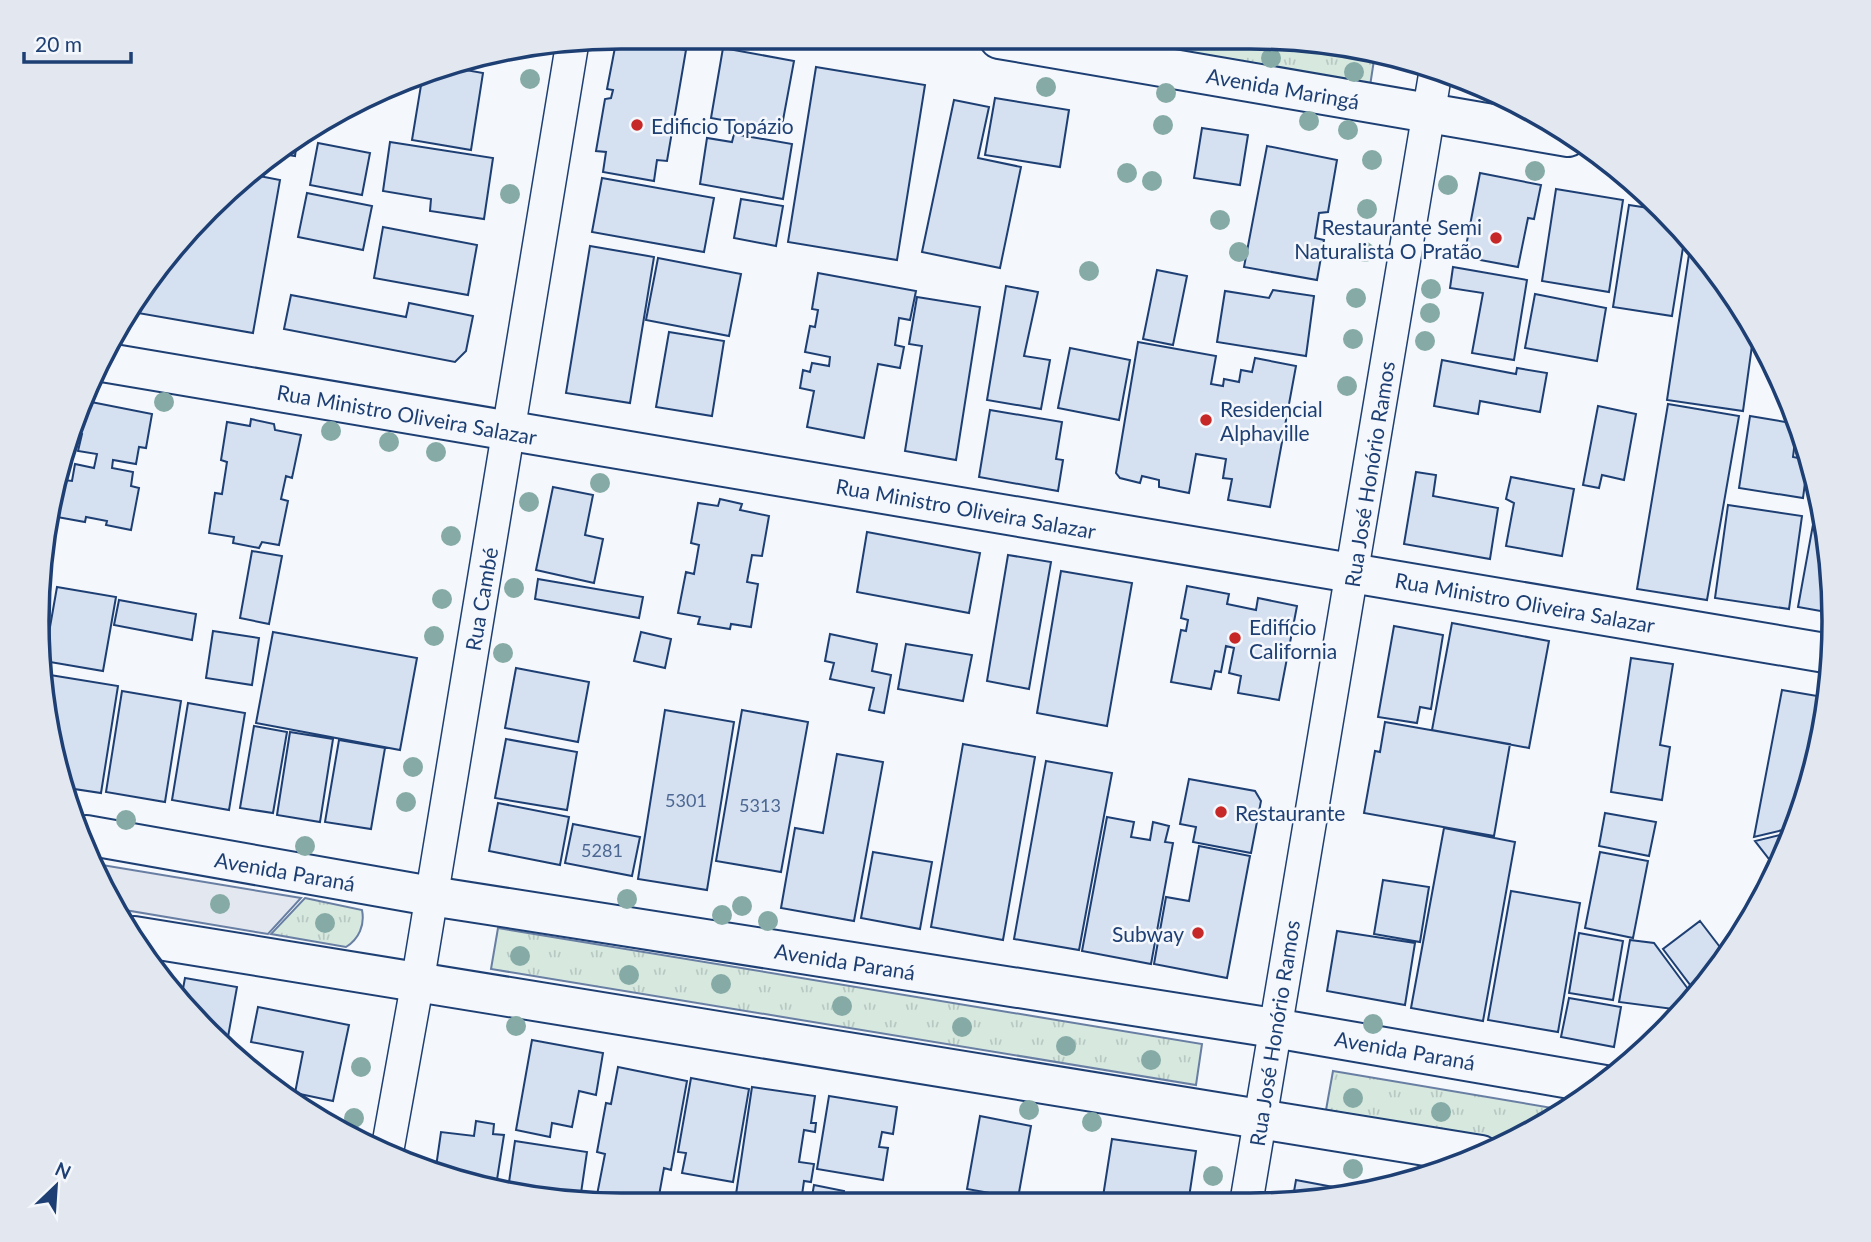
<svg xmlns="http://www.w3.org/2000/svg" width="1871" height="1242" font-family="Lato,sans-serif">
  <defs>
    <pattern id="park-tufts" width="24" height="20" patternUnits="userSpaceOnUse" patternTransform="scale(1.75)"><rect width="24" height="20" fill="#d7e8df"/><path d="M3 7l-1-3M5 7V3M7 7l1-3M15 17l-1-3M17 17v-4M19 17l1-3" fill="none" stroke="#b8c8c3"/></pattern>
  </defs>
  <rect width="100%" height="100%" fill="#f4f7fb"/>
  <path fill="url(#park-tufts)" stroke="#687fa3" stroke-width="2" d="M1095 40 1262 41 1374 60 1370 86Z
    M1490 91 1508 97 1528 110 1488 103Z
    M305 898 362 910C365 925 359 939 346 947L271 934Z
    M498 928 1202 1044 1196 1085 491 969Z
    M1333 1071 1564 1110 1514 1142 1326 1110Z"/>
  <path fill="#e3e8f0" stroke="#687fa3" stroke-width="2" d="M96 864 301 898 268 934 113 908Z"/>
  <path fill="#d5e0f0" stroke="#1d3f73" stroke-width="2" d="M617 37H681L679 49 686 50 667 161 657 160 654 181 603 172 606 152 596 151 605 99 611 98 613 90 607 89Z
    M723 48 794 61 781 131 711 118Z
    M443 66 483 73 471 150 412 140 423 73Z
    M816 67 925 85 897 260 788 242Z
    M995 98 1069 110 1060 167 985 155Z
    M954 100 989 107 978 158 1021 167 1000 268 922 252Z
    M1202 128 1248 135 1240 185 1194 178Z
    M298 134 295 156 277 153 296 135Z
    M734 134 792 144 783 199 700 184 707 138 732 142Z
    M390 142 493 158 484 219 430 211 431 199 383 191Z
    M318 143 370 153 362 195 310 185Z
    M1267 146 1337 160 1328 212 1319 213 1315 238 1324 240 1317 280 1244 267Z
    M1480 173 1541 185 1534 219 1528 218 1518 267 1464 257Z
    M254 175 280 180 253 333 138 313 142 293 158 265Z
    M602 178 714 198 704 252 592 232Z
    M1556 189 1623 200 1609 292 1542 281Z
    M307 193 372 206 363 250 298 237Z
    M741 199 783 206 776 246 734 238Z
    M1629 205 1662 210 1685 235 1672 316 1613 307Z
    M383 227 477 245 468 295 374 278Z
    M1691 241 1714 266 1754 331 1743 411 1667 400Z
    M590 246 654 257 630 403 566 393Z
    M658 258 741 274 729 336 646 320Z
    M1453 267 1527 280 1514 360 1472 353 1483 293 1450 288Z
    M1157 270 1187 276 1173 345 1143 339Z
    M818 273 916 291 910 320 899 318 895 345 904 347 900 368 878 364 864 438 807 427 814 391 800 388 803 370 810 372 812 363 829 366 830 357 805 352 810 326 815 327 818 310 812 309Z
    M1006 286 1038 292 1024 356 1050 360 1041 409 987 400Z
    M1273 290 1314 296 1306 356 1217 342 1225 291 1269 298Z
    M1535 294 1606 308 1597 361 1525 348Z
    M291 295 406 317 409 303 473 316 466 351 455 362 284 329Z
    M917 297 980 307 956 460 905 451 922 346 909 344Z
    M669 332 724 341 712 416 656 407Z
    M1138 342 1216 356 1211 384 1223 386 1224 379 1239 382 1241 370 1252 372 1255 358 1296 366 1270 507 1228 500 1232 479 1223 478 1226 459 1196 454 1189 493 1159 487V480L1142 476 1140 483 1120 478 1116 473Z
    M1070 348 1130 360 1119 420 1058 408Z
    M1442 360 1516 374 1517 368 1547 373 1540 412 1480 401 1478 414 1434 406Z
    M81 400 152 414 146 448 139 447 136 464 113 460 112 468 133 472 131 486 139 488 131 530 106 525 107 521 86 517 85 522 57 517 64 480 72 481 75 464 94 468 97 454 78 451 82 434 74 432Z
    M1668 404 1739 416 1707 600 1637 589Z
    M1598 406 1636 414 1624 480 1602 475 1599 488 1583 485Z
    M990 410 1062 422 1056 459 1063 460 1058 491 979 477Z
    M1750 416 1797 424 1793 457 1808 460 1803 498 1739 488Z
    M251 419 274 424 275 430 301 435 292 478 286 476 281 499 288 501 279 545 262 542 259 548 233 543 234 537 209 533 215 493 222 494 227 462 221 460 227 422 250 426Z
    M1416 472 1436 475 1433 496 1498 508 1490 559 1404 544Z
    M63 475 46 586 38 585V582Z
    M1815 475 1818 494 1812 493Z
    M1511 477 1574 489 1562 556 1506 546 1514 503 1506 499Z
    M553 487 593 495 585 535 603 539 594 583 536 570Z
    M720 499 742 504 740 510 769 516 762 556 752 555 747 582 758 584 751 627 731 624 730 629 698 624 700 617 678 613 686 572 694 574 699 545 691 543 698 503 718 506Z
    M1728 505 1802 516 1789 609 1715 598Z
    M1814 519 1823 520 1833 583 1832 613 1798 607Z
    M867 532 980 553 969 613 857 592Z
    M252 551 282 556 269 624 240 618Z
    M1008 555 1051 562 1029 689 987 681Z
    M1061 571 1132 583 1107 726 1037 713Z
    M538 579 643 597 639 618 535 599Z
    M1187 586 1229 594 1227 604 1256 610 1258 598 1297 606 1279 700 1238 693 1241 676 1229 673 1234 648 1226 646 1221 672 1215 671 1211 689 1171 682 1181 630 1186 631 1188 620 1181 618Z
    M57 587 116 597 103 671 44 661Z
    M119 600 196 614 192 640 114 625Z
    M1452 623 1549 641 1529 748 1432 730Z
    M1394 626 1443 635 1431 709 1420 707 1417 723 1378 717Z
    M213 631 259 638 252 685 206 678Z
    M273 632 417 658 400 750 256 723Z
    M641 632 671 639 665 668 634 661Z
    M830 634 877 644 872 671 891 675 884 713 869 710 874 688 830 679 834 663 825 661Z
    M906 644 972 655 963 701 898 689Z
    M1631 658 1673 664 1660 745 1670 747 1662 800 1611 792Z
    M516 668 589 682 578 742 505 728Z
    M44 674 118 686 101 793 68 788 48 735Z
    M1782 690 1829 698 1803 809 1795 827 1754 837Z
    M122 691 181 701 165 802 106 792Z
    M188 703 245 713 229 810 172 800Z
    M665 710 734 722 707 890 638 879Z
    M742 710 808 722 781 872 716 861Z
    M1385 722 1510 744 1494 836 1364 813 1375 751 1380 752Z
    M254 726 287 732 273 813 240 808Z
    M290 732 333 739 320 822 277 815Z
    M506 739 577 752 567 810 495 798Z
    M339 740 385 748 371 829 325 822Z
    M963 744 1035 757 1003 940 931 927Z
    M837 754 883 762 854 921 781 908 795 828 823 833Z
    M1046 761 1112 773 1079 950 1014 939Z
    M1189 779 1255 791 1261 801 1251 853 1193 842 1196 827 1180 824Z
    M498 803 569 817 560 865 489 851Z
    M1605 813 1656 822 1649 856 1599 846Z
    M1107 817 1134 822 1131 837 1150 840 1153 822 1169 826 1165 842 1173 843 1151 964 1082 951Z
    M573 824 640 837 632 876 565 863Z
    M1444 828 1515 842 1483 1021 1411 1008Z
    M1793 832 1776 868 1755 841Z
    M1199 846 1250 856 1227 978 1154 964 1166 897 1189 901Z
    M873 852 932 862 920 929 861 918Z
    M1600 852 1648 861 1633 938 1585 928Z
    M1383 880 1429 887 1420 942 1374 934Z
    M1511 891 1580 903 1558 1032 1488 1020Z
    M1700 921 1726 955 1708 980 1694 990 1663 949Z
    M1337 931 1415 943 1405 1005 1327 991Z
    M1579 933 1623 941 1613 1000 1569 993Z
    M1630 940 1654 943 1691 993 1673 1009 1619 1002Z
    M185 978 237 987 226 1048 182 994Z
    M1696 997 1689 1007 1673 1021V1015Z
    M1569 998 1621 1007 1614 1047 1561 1037Z
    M258 1007 349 1025 333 1101 295 1093 303 1052 251 1042Z
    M532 1040 603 1053 596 1095 579 1091 572 1127 552 1123 550 1137 516 1130Z
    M618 1067 687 1081 671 1170 664 1168 658 1201 596 1200 605 1154 597 1152 606 1103 611 1104Z
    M691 1078 749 1089 733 1182 682 1173 686 1153 678 1152Z
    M752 1087 815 1096 811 1123H816L815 1132 804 1130 799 1162 814 1164 811 1182 804 1181 801 1202 735 1201Z
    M829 1096 897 1107 893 1134 882 1132 879 1147 888 1148 883 1180 817 1169Z
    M980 1116 1031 1126 1018 1198 967 1189Z
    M476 1121 494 1124 493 1134 504 1135 496 1186 436 1167 441 1132 474 1136Z
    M1112 1139 1196 1151 1188 1204 1102 1203Z
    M515 1141 587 1152 580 1200H544L508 1189Z
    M1296 1180 1360 1192 1292 1203Z
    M814 1185 844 1191 842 1202H811Z"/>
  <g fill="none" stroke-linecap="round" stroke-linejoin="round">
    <defs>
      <path id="street" d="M387 1152 417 985 572 45
        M1246 1204 1435 75"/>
      <path id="secondary" d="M999 39 1568 137
        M102 362 1831 654
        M86 835 431 896 1274 1028 1605 1085
        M134 936C582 1013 1032 1080 1481 1155"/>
    </defs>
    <use href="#street" stroke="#1d3f73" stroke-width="35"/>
    <use href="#secondary" stroke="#1d3f73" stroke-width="42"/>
    <use href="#street" stroke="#f4f7fb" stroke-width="32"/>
    <use href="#secondary" stroke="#f4f7fb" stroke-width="38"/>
  </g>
  <g fill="#86aba6">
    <circle cx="1271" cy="58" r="10"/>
    <circle cx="1354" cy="72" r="10"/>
    <circle cx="530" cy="79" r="10"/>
    <circle cx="1046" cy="87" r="10"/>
    <circle cx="1166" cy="93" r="10"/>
    <circle cx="1309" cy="121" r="10"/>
    <circle cx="1163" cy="125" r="10"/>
    <circle cx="1348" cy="130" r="10"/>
    <circle cx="1372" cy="160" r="10"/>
    <circle cx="1535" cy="171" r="10"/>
    <circle cx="1127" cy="173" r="10"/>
    <circle cx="1152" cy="181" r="10"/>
    <circle cx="1448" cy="185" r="10"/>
    <circle cx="510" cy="194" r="10"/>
    <circle cx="1367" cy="209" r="10"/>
    <circle cx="1220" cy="220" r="10"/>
    <circle cx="1239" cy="252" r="10"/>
    <circle cx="1365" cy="252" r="10"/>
    <circle cx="1089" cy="271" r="10"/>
    <circle cx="1431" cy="289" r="10"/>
    <circle cx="1356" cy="298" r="10"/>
    <circle cx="1430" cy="313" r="10"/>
    <circle cx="1353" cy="339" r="10"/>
    <circle cx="1425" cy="341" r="10"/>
    <circle cx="1347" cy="386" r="10"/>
    <circle cx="164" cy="402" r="10"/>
    <circle cx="331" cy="431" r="10"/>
    <circle cx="389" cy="442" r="10"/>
    <circle cx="436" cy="452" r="10"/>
    <circle cx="600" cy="483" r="10"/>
    <circle cx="529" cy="502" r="10"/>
    <circle cx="451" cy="536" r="10"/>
    <circle cx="514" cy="588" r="10"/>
    <circle cx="442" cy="599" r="10"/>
    <circle cx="434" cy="636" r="10"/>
    <circle cx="503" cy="653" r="10"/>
    <circle cx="413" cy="767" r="10"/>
    <circle cx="406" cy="802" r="10"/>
    <circle cx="126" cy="820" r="10"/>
    <circle cx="305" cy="846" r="10"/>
    <circle cx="627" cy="899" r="10"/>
    <circle cx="220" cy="904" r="10"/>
    <circle cx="742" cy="906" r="10"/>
    <circle cx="722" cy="915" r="10"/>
    <circle cx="768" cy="921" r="10"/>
    <circle cx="325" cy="923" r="10"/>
    <circle cx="520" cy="956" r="10"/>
    <circle cx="629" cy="975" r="10"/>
    <circle cx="721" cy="984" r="10"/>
    <circle cx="842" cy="1006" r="10"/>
    <circle cx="1373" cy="1024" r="10"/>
    <circle cx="516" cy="1026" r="10"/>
    <circle cx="962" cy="1027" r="10"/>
    <circle cx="1066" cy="1046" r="10"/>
    <circle cx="1151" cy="1060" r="10"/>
    <circle cx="361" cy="1067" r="10"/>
    <circle cx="1353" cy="1098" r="10"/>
    <circle cx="1029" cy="1110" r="10"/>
    <circle cx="1441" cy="1112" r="10"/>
    <circle cx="354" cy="1118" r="10"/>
    <circle cx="1092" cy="1122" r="10"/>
    <circle cx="1353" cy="1169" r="10"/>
    <circle cx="1213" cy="1176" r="10"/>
  </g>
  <g fill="#c62828" stroke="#f4f7fb" stroke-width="2.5">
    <circle cx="637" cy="125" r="7"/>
    <circle cx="1496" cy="238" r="7"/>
    <circle cx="1206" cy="420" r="7"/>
    <circle cx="1235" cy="638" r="7"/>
    <circle cx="1221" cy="812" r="7"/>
    <circle cx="1198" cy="933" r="7"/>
  </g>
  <g text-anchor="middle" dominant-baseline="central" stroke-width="5" stroke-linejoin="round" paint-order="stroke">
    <g font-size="18" fill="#4b6792">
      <text x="686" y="800">5301</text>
      <text x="760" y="805">5313</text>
      <text x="602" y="850">5281</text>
    </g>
    <g font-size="21" fill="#1d3f73" stroke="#f4f7fb">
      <text transform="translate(1283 88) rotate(10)">Avenida Maringá</text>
      <text transform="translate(407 414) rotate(10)">Rua Ministro Oliveira Salazar</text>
      <text transform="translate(1369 474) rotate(-81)">Rua José Honório Ramos</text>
      <text transform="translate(966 508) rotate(10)">Rua Ministro Oliveira Salazar</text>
      <text transform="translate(481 599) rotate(-80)">Rua Cambé</text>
      <text transform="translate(1525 602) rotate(10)">Rua Ministro Oliveira Salazar</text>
      <text transform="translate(285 871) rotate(10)">Avenida Paraná</text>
      <text transform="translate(845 961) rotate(9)">Avenida Paraná</text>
      <text transform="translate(1274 1033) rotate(-81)">Rua José Honório Ramos</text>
      <text transform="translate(1405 1050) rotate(10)">Avenida Paraná</text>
    </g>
    <g font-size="21" fill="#1d3f73" stroke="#f4f7fb" text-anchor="start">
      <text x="651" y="125">Edificio Topázio</text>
      <text x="1482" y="226" text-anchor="end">Restaurante Semi<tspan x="1482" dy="24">Naturalista O Pratão</tspan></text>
      <text x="1220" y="408">Residencial<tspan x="1220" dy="24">Alphaville</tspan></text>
      <text x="1249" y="626">Edifício<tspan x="1249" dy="24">California</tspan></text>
      <text x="1235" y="812">Restaurante</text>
      <text x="1184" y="933" text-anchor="end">Subway</text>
    </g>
  </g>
  <path d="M0 0H1871V1242H0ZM621 49H1250A572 572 0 0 1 1822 621V621A572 572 0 0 1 1250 1193H621A572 572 0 0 1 49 621V621A572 572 0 0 1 621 49Z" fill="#e3e8f0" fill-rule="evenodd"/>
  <path fill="none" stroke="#1d3f73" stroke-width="3.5" d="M621 49H1250A572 572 0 0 1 1822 621V621A572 572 0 0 1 1250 1193H621A572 572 0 0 1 49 621V621A572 572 0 0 1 621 49Z"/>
  <g transform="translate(56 1186) rotate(25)" stroke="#f4f7fb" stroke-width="5" paint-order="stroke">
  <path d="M0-5L12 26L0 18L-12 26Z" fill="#1d3f73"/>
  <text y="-10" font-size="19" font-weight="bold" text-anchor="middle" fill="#1d3f73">N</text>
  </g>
  <path d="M24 52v10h107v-10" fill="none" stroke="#1d3f73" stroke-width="3.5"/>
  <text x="35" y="52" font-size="21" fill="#1d3f73" stroke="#f4f7fb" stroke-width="5" paint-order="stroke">20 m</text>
</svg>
